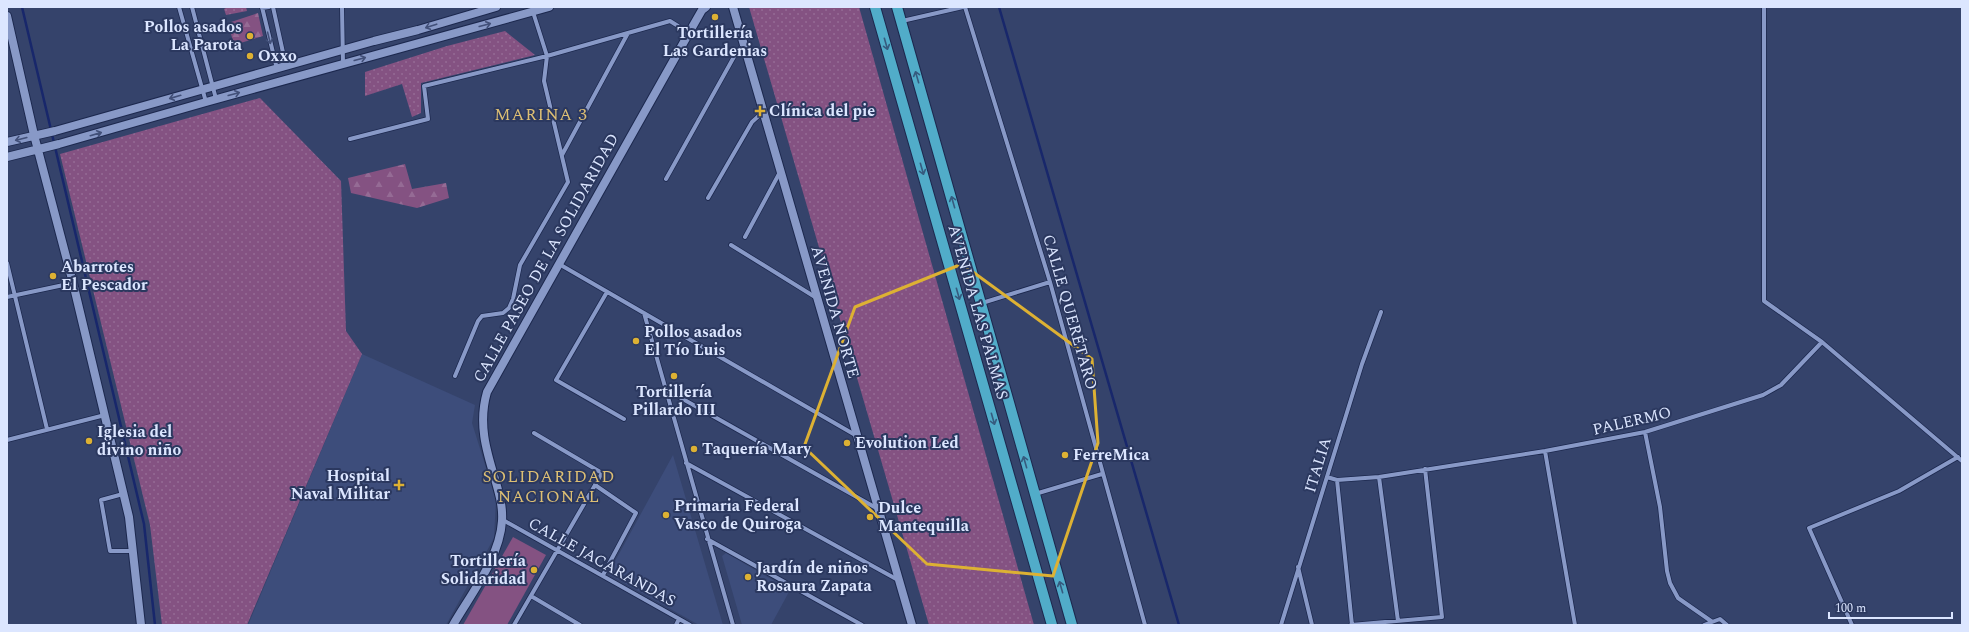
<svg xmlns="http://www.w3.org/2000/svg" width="1969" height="632" font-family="Spectral,serif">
  <defs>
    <pattern id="forest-firs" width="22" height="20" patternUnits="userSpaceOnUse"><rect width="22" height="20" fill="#845282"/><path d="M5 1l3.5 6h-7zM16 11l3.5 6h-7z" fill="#956b95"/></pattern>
    <pattern id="park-dots" width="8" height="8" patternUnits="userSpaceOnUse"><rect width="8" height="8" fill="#845282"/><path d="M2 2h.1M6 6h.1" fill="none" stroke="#956b95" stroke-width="1.8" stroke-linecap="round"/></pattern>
  </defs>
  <rect width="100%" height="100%" fill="#35436b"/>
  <path fill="#3d4d7b" d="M362 354 475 405 472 423 496 500 494 538 446 625H248Z
    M673 455 723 625H699L608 574Z
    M726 553 790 590 771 625H742L722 556Z"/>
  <path fill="#845282" d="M513 537 546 555 507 625H463Z"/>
  <path fill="url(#forest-firs)" d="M258 13 263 36 234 45 228 23Z
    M405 164 412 189 446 183 449 198 417 208 351 193 348 178Z"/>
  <path fill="url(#park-dots)" d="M228 7H246L247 11 226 15 224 9Z
    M749 7H859L1034 625H929Z
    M505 31 535 55 421 83V113L412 117 402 84 365 96V72L447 46Z
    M260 98 341 181 346 331 362 354 247 625H162L150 525 60 154Z"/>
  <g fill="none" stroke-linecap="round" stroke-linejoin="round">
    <path stroke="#18276b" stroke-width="2.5" d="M22 7 144 524 155 625
      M999 7 1179 625"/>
    <defs>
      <path id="street" d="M179 7 206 102
        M192 7 216 99
        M262 7 277 69
        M273 7 286 66
        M342 7 343 64
        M965 7 1050 282 1145 625
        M1764 7V301L1822 342 1962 461
        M262 8 269 7
        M902 21 963 7
        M350 139 428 119 424 86 547 56 670 21 678 26
        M562 155 628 33
        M666 179 735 55 743 45
        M708 198 752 122 763 112
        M745 237 780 172
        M731 245 815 297
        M7 263 47 429
        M559 264 857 436
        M607 292 556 380 624 419
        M7 297 73 283
        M982 303 1050 282
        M644 313 733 625
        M455 376 478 321 482 316 503 313 509 308 513 299 520 265 568 182 544 81 547 56 533 12
        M665 389 878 509
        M1645 432 1660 507 1667 571 1670 583 1678 598 1711 621
        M7 440 105 415
        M1545 451 1575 625
        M686 463 898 580
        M1327 477 1337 480 1379 477 1545 451 1645 432 1763 395 1781 385 1822 342
        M1379 477 1398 621
        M1337 480 1352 625
        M595 485 636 513 603 575
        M123 494 101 500 110 551H133
        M1035 494 1102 474
        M503 520 690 625
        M707 539 862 625
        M1298 567 1312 625
        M531 596 580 625
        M514 625 602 473 534 433
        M676 625 679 619
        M1281 625 1362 364 1381 312
        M1351 625 1442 617 1425 469
        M1704 625 1720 619 1727 625
        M1852 625 1809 528 1899 491 1958 457"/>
      <path id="secondary" d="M733 7 912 625
        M7 16 34 135 73 283 129 517 141 625
        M7 142 55 131 374 41 418 30 496 7
        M7 157 59 144 206 102 549 7
        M453 625C471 594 500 557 502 521 503 506 499 493 495 479 486 450 478 423 487 392L694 24 702 10 706 7"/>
      <path id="primary" d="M875 7 1052 625
        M897 7 1072 625"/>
    </defs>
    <use href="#street" stroke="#1c284e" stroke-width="5.5"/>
    <use href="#secondary" stroke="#1c284e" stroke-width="10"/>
    <use href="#primary" stroke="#1c284e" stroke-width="12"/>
    <use href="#street" stroke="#8899c7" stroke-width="4"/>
    <use href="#secondary" stroke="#8899c7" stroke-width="8"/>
    <use href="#primary" stroke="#51acc9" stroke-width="10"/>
  </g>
  <defs><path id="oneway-shaft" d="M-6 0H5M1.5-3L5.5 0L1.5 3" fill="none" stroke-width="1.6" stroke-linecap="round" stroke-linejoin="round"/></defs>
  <g stroke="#425079">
    <use href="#oneway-shaft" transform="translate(485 25) rotate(-15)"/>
    <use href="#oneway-shaft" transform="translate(431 26) rotate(162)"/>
    <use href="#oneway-shaft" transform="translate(269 38) rotate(76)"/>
    <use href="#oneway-shaft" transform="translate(360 59) rotate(-15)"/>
    <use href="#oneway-shaft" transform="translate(234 94) rotate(-15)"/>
    <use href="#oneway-shaft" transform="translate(175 97) rotate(164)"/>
    <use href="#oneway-shaft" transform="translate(96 134) rotate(-16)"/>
    <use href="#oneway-shaft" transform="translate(21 139) rotate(166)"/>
  </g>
  <g stroke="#365b7f">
    <use href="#oneway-shaft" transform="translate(886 44) rotate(74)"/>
    <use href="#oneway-shaft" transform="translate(917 77) rotate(-106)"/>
    <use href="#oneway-shaft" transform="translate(922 169) rotate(74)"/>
    <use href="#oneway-shaft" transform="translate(953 202) rotate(-106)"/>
    <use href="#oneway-shaft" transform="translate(958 294) rotate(74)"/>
    <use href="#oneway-shaft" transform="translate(993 419) rotate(74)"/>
    <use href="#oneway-shaft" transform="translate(1025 462) rotate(-106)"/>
    <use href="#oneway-shaft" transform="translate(1061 587) rotate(-106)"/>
  </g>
  <path fill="none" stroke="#ddb133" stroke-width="3" stroke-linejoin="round" d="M962 264 1092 359 1098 443 1053 576 927 564 804 447 855 307Z"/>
  <g fill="#ddb133" stroke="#2b385f" stroke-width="1.5">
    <circle cx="715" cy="17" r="4"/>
    <circle cx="250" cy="36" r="4"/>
    <circle cx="250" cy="56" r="4"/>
    <path d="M758 105h4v4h4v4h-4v4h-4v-4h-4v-4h4z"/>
    <circle cx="53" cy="276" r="4"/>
    <circle cx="636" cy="341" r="4"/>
    <circle cx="674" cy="376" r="4"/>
    <circle cx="89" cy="441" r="4"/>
    <circle cx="847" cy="443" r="4"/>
    <circle cx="694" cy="449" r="4"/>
    <circle cx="1065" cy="455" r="4"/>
    <path d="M397 479h4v4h4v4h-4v4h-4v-4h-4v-4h4z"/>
    <circle cx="666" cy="515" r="4"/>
    <circle cx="870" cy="517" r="4"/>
    <circle cx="534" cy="570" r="4"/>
    <circle cx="748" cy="577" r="4"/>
  </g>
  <g text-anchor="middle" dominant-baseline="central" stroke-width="4" stroke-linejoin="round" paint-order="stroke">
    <g font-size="16" font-weight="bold" fill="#dce6ff" stroke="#2b385f" text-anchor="start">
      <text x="242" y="27" text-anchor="end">Pollos asados<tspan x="242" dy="18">La Parota</tspan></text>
      <text x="715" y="33" text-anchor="middle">Tortillería<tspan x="715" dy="18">Las Gardenias</tspan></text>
      <text x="258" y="56">Oxxo</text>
      <text x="769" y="111">Clínica del pie</text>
      <text x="61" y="267">Abarrotes<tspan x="61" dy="18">El Pescador</tspan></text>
      <text x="644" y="332">Pollos asados<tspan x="644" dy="18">El Tío Luis</tspan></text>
      <text x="674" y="392" text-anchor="middle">Tortillería<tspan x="674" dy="18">Pillardo III</tspan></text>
      <text x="97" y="432">Iglesia del<tspan x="97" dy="18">divino niño</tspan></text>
      <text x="855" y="443">Evolution Led</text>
      <text x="702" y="449">Taquería Mary</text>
      <text x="1073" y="455">FerreMica</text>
      <text x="390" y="476" text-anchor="end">Hospital<tspan x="390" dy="18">Naval Militar</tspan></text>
      <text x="674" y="506">Primaria Federal<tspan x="674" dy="18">Vasco de Quiroga</tspan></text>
      <text x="878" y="508">Dulce<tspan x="878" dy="18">Mantequilla</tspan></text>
      <text x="526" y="561" text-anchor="end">Tortillería<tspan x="526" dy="18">Solidaridad</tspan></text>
      <text x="756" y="568">Jardín de niños<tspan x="756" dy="18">Rosaura Zapata</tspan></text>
    </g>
    <g font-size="16" fill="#dce6ff" stroke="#2b385f">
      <text transform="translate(546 258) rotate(-61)">CALLE PASEO DE LA SOLIDARIDAD</text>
      <text transform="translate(835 312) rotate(74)">AVENIDA NORTE</text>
      <text transform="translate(978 312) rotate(74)">AVENIDA LAS PALMAS</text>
      <text transform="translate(1070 312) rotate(74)">CALLE QUERÉTARO</text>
      <text transform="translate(1632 421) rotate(-13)">PALERMO</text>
      <text transform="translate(1318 465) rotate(-73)">ITALIA</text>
      <text transform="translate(602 562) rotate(29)">CALLE JACARANDAS</text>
    </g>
    <g font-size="17" letter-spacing="1" fill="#ddbf74" stroke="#2b385f">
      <text x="541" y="115">MARINA 3</text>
      <text x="549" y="477">SOLIDARIDAD<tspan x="549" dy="20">NACIONAL</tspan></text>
    </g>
  </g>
  <rect width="1969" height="632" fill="none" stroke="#dce6ff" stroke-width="16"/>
  <path d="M1829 612v6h123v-6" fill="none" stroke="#dce6ff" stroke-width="2"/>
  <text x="1835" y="612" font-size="12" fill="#dce6ff" stroke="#2b385f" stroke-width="3" paint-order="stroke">100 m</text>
</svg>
